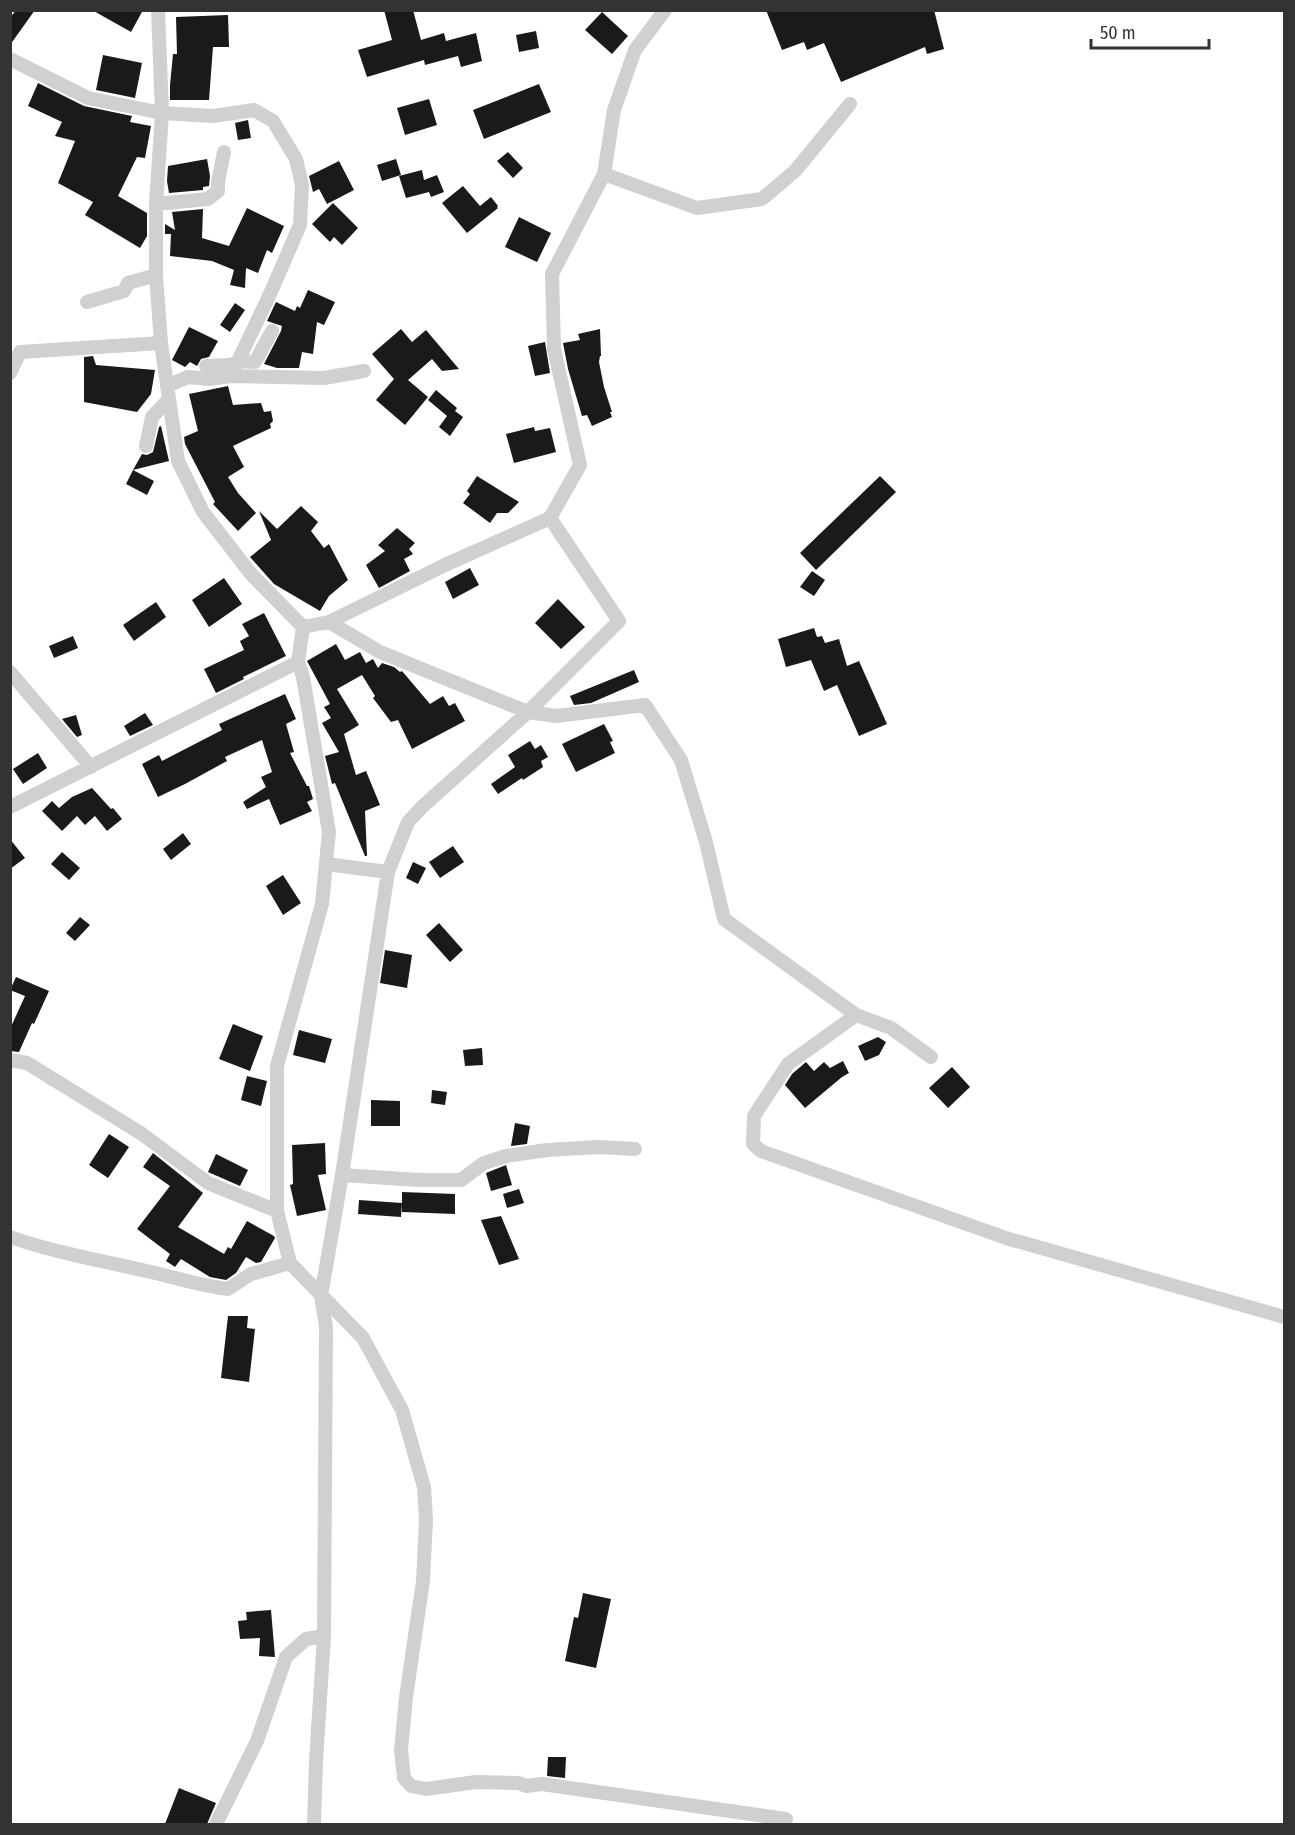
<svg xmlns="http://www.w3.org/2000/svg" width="1295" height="1835" font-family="'Fira Sans Condensed',sans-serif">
  <rect width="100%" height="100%" fill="#fff"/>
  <path fill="#1a1a1a" d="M16 10H35L10 45V18Z
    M92 10H143L131 32Z
    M384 10H413L421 40 444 33 446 41 476 33 482 61 461 67 458 56 425 65 424 60 367 77 358 50 392 40Z
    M766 10H934L944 49 927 54 925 47 841 82 824 43 807 50 804 42 782 50Z
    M602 12 628 36 612 54 585 30Z
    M228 15 229 47H213L209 100H170V85L173 54H177L176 17Z
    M536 31 539 48 519 52 516 35Z
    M103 55 142 63 135 98 96 90Z
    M38 83 84 106 132 116 130 122 151 126 145 158 137 157 118 196 147 213V236L140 248 85 215 93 202 58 183 75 141 55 136 62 122 28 106Z
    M539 84 551 112 484 139 473 110Z
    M429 99 437 125 405 135 397 108Z
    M248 120 251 138 238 140 235 123Z
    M508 152 523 168 513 178 497 161Z
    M207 159 210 176 209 186 203 187V190L169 193 167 181 168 166Z
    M396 159 401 175 382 181 377 165Z
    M339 161 354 190 327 204 319 189 313 192 309 176Z
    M422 170 424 180 437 175 444 192 431 197 429 192 406 198 399 176Z
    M463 186 480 206 491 197 498 206 497 207 498 208 467 233 442 203Z
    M333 203 358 228 342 245 334 237 330 242 312 224Z
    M247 208 284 226 272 253 267 250 258 273 246 268 245 288 230 285 234 270 212 261 170 256 171 234H165V224L175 230 172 212 203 209 202 238 229 246Z
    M519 217 551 233 537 262 505 247Z
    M308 290 335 302 324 325 317 322 313 354 302 352 299 368H277L264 364 281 331 282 326 267 321 276 302 295 311 297 306 300 308Z
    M235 303 245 310 230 332 220 325Z
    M189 327 218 341 209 357 201 359 197 366 190 362 185 367 172 360Z
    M401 329 412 342 426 330 459 369 442 371 432 359 408 380 428 397 405 425 376 400 394 379 372 354Z
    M600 329 601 356H600L599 362 604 387 612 412H610L612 417 592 426 587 415 582 416 568 369 563 343 580 340 578 334Z
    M545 342 550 373 535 376 528 346Z
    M93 356 96 365 155 370 151 394 137 412 84 402V357Z
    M228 386 233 405 261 403 264 412 271 411 273 421 270 424 271 428 233 446 244 467 228 477 238 493 256 513 238 531 213 504 215 502 185 444 184 437 198 431 189 394Z
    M436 390 457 408 455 411 463 417 450 436 439 427 447 416 428 400Z
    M161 426 169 461 133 470 142 454 147 455 153 452 159 427Z
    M534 427 535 431 550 428 556 452 514 463 506 434Z
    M133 470 154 481 147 495 126 484Z
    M477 476 519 502 508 513H497L490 523 463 503 470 494 467 491Z
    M880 476 896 492 816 570 800 553Z
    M301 506 318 522 311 531 324 548 329 544 348 580 329 596 320 611 274 584 250 557 271 540 259 511 277 529Z
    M397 528 415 543 409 549 413 554 404 559 410 571 379 588 366 565 385 551 378 545Z
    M470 568 479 585 453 599 445 582Z
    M812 571 825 580 814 596 800 587Z
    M224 578 242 604 209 627 192 600Z
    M558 599 585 627 561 649 535 623Z
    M156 602 166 617 134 641 123 625Z
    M264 613 286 656 243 677 244 679 216 693 204 669 244 650 240 641 249 636 242 624Z
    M814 628 817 637 822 636 825 643 839 639 847 666 859 661 887 724 859 736 837 685 824 691 811 660 786 667 778 639Z
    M73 636 78 648 54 658 49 646Z
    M336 644 345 660 360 652 366 663 373 659 378 668 382 663 394 667 400 672 402 671 430 704 443 696 449 706 455 703 465 721 412 749 398 720 391 722 373 698 375 696 362 675 337 689 359 725 344 734 356 775 366 771 380 805 365 811 367 856H365L335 783 332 784 325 756 339 752 322 723 331 718 324 707 330 704 307 661Z
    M634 670 639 682 591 703 574 705 570 696Z
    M285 694 296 719 286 724 294 752 290 753 307 786H309L313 799 307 802 312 811 280 825 269 799 247 809 243 802 266 787 261 777 272 772 262 740 225 757 227 761 185 784 158 797 142 764 159 755 162 761 222 730 219 724Z
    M145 713 153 725 130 736 124 726Z
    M76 715 82 735 77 737 62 719Z
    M604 724 613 741 610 742 615 753 576 772 562 744Z
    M530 741 535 749 541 745 548 757 541 761 543 767 523 780 522 778 498 794 491 784 515 767 508 755Z
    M38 753 47 768 23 784 13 769Z
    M92 788 111 809 113 808 122 819 107 831 95 816 85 825 77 816 62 831 42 811 52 801 59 808 72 797Z
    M183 833 191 844 171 860 163 849Z
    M10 839 25 858 10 869Z
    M453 846 464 862 440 878 429 862Z
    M62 852 80 868 69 880 51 864Z
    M413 862 426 868 418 884 406 878Z
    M283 875 301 903 283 915 266 886Z
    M80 917 90 925 75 941 66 933Z
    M439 923 463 950 450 962 426 935Z
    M385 950 412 955 407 988 380 983Z
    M16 977 49 991 34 1024 32 1023 19 1052 10 1051V1029L25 996 10 990Z
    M233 1024 263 1036 250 1071 219 1059Z
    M299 1030 332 1039 325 1063 293 1055Z
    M878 1037 886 1042 879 1055 865 1061 858 1046Z
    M482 1048 483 1065 465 1066 463 1050Z
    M843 1061 849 1073 842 1077 805 1108 785 1085 792 1074 806 1062 814 1071 824 1062 830 1068Z
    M952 1067 970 1087 948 1108 929 1088Z
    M247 1076 267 1081 261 1106 241 1100Z
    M432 1090 447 1092 445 1105 431 1103Z
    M371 1100 400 1101V1126H371Z
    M515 1123 530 1126 527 1144 511 1146Z
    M109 1134 129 1147 108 1178 89 1165Z
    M325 1143 326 1174 318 1175 326 1210 297 1216 290 1185 293 1184 292 1145Z
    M153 1153 203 1193 178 1227 224 1254 228 1247 231 1249 247 1221 274 1236 275 1238 261 1262 256 1263 246 1257 236 1273 226 1280 210 1277 181 1259 175 1267 166 1261 170 1254 137 1229 170 1186 143 1167Z
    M216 1154 248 1170 240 1186 208 1172Z
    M506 1165 512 1185 491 1191 486 1173Z
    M519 1189 524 1203 507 1208 503 1194Z
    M402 1192 455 1194V1214L402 1212Z
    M359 1200 402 1203 401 1217 358 1214Z
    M501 1216 519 1259 499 1265 481 1220Z
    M228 1316H248L247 1328 255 1329 249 1382 221 1378Z
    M583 1593 611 1599 596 1668 565 1661 574 1617 578 1618Z
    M271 1610 275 1657 259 1656 260 1638 240 1639 238 1621 247 1620 246 1612Z
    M548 1757H566L565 1778 547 1776Z
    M179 1788 216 1803 207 1824H165Z"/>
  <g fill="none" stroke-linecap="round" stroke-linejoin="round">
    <path stroke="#d0d0d0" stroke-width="14" d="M158 10 162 113 156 204V275L161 343 178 461 203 512 251 574 303 627 298 662 303 677 329 832 322 904 277 1066V1211L290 1263 363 1338 402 1410 424 1487 426 1520 423 1581 406 1697 401 1750 404 1778 411 1786 426 1789 476 1782 518 1783 527 1786 542 1784 786 1819
      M10 59 88 98 162 113 213 116 254 110 273 121 296 159 302 185 300 225 270 294 231 376
      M604 174 697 208 762 199 795 171 850 104
      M156 204 208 199 218 191V182L224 152
      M87 302 124 291 128 283 156 275
      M238 361 255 362 272 331
      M206 366 228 365 238 363
      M10 373 20 352 161 343
      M167 386 188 377 209 379 231 376 324 378 364 371
      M146 446 152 417 169 399
      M329 622 380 652 528 712 556 716 645 705 681 760 706 842 724 919 856 1015 891 1028 931 1057
      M303 627 329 622 445 565 550 518 580 465 554 349 552 274 604 174 614 110 635 50 665 10
      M10 672 91 767
      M10 807 298 662
      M326 864 388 872
      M856 1015 788 1064 754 1116 753 1144 761 1151 1006 1238 1284 1317
      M10 1060 27 1063 142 1134 208 1183 277 1211
      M342 1175 419 1180H461L484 1163 506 1156 547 1150 599 1147 635 1149
      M10 1237C56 1253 104 1261 151 1272 177 1278 202 1286 228 1289L251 1274 290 1263
      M216 1824 257 1741 286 1657 306 1639 324 1636
      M314 1824 316 1761 324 1636 326 1327 321 1296 342 1175 388 872 408 822 422 807 528 712 619 621 550 518"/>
  </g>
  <rect width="1295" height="1835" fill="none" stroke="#333333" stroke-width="24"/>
  <path d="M1091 39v9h118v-9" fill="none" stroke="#333333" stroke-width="3"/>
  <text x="1100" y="39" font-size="18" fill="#333333" stroke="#ffffff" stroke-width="4.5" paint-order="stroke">50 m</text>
</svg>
